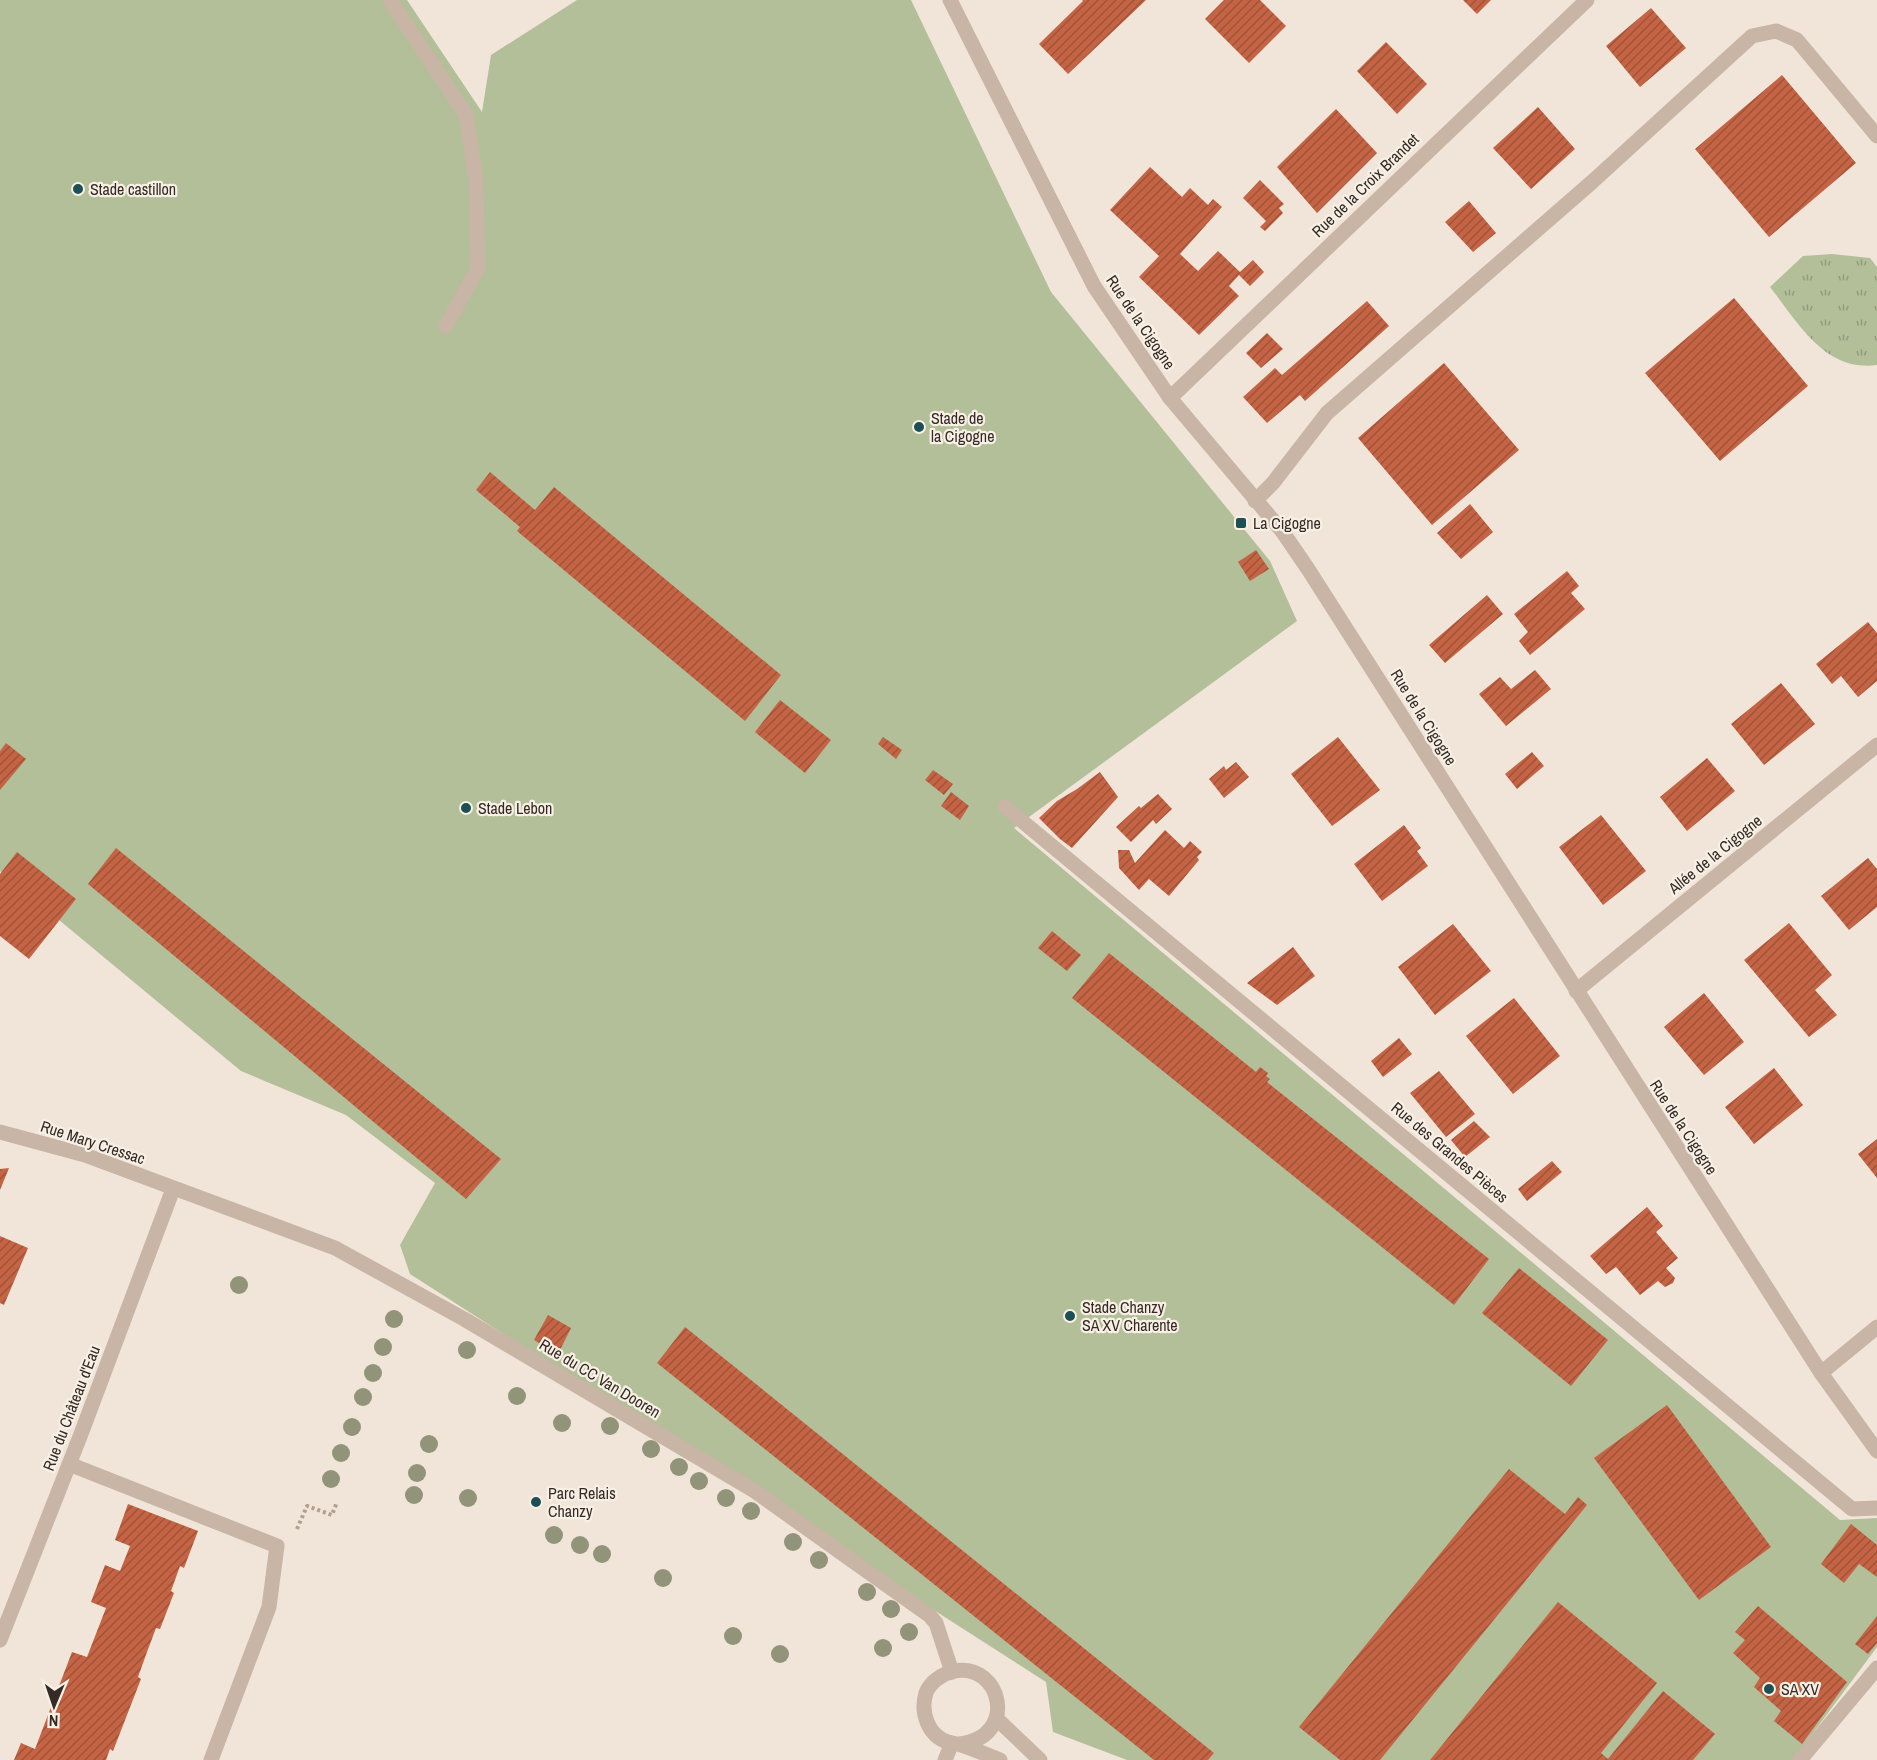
<svg xmlns="http://www.w3.org/2000/svg" width="1877" height="1760" font-family="'Archivo Narrow',sans-serif">
  <defs>
    <pattern id="park-tufts" width="24" height="20" patternUnits="userSpaceOnUse" patternTransform="scale(1.5)"><rect width="24" height="20" fill="#b2bf99"/><path d="M3 7l-1-3M5 7V3M7 7l1-3M15 17l-1-3M17 17v-4M19 17l1-3" fill="none" stroke="#929b7d"/></pattern>
    <pattern id="building-hatch" width="6" height="6" patternUnits="userSpaceOnUse" patternTransform="scale(1.5)"><rect width="6" height="6" fill="#c46444"/><path d="M-1 1l2-2M0 6l6-6M5 7l2-2" fill="none" stroke="#a05339"/></pattern>
  </defs>
  <rect width="100%" height="100%" fill="#f1e5d9"/>
  <path fill="url(#park-tufts)" d="M1832 254 1870 258 1877 267V365C1824 372 1798 322 1770 287L1803 256Z"/>
  <path fill="#b2bf99" d="M0 0H407L482 112 491 55 577 0H911L1051 292 1270 561 1297 621 1014 828 1840 1520 1877 1518V1647L1793 1760H1127L1053 1732 1046 1682 410 1274 400 1245 435 1183 346 1115 241 1071 0 871Z"/>
  <path fill="url(#building-hatch)" d="M1082 0H1146L1068 74 1039 44 1083 1Z
    M1224 0H1260L1286 26 1249 63 1205 19Z
    M1463 0H1491L1477 14Z
    M1651 8 1686 48 1640 87 1606 46Z
    M1386 42 1427 84 1397 114 1357 71Z
    M1782 75 1856 163 1769 237 1695 149Z
    M1538 107 1575 149 1531 189 1493 148Z
    M1336 109 1377 153 1317 213 1277 167Z
    M1150 167 1182 197 1190 188 1208 205 1213 199 1222 207 1180 254 1198 271 1218 251 1240 272 1253 260 1264 272 1250 286 1239 275 1229 286 1239 296 1199 335 1139 277 1159 256 1110 210Z
    M1260 180 1284 204 1279 208 1283 213 1265 231 1260 227 1266 221 1243 198Z
    M1469 201 1496 233 1473 252 1445 222Z
    M1734 298 1808 386 1720 461 1645 373Z
    M1367 301 1389 326 1305 401 1300 395 1267 423 1243 397 1275 368 1282 375Z
    M1267 333 1283 349 1261 368 1246 353Z
    M1444 363 1519 450 1432 525 1358 438Z
    M490 472 535 510 554 487 781 675 745 721 517 531 520 527 476 490Z
    M1470 504 1493 532 1461 559 1437 533Z
    M1256 550 1269 569 1250 581 1238 562Z
    M1567 571 1579 586 1571 593 1585 609 1530 655 1519 641 1528 632 1514 614Z
    M1487 595 1503 614 1445 663 1429 645Z
    M1868 622 1877 633V681L1858 697 1841 676 1832 684 1816 664Z
    M1535 670 1551 689 1506 726 1479 694 1500 677 1511 689Z
    M1781 683 1815 724 1764 765 1731 724Z
    M780 700 831 740 805 773 755 732Z
    M883 737 902 750 896 759 878 744Z
    M1338 737 1380 790 1332 826 1291 774Z
    M6 743 26 759 0 790V751Z
    M1532 752 1544 766 1517 789 1505 774Z
    M1707 758 1735 791 1687 831 1660 797Z
    M1236 762 1249 777 1224 798 1209 779 1224 766 1226 770Z
    M933 770 953 784 944 795 925 780Z
    M1100 772 1118 797 1072 848 1060 839 1039 818 1057 801 1077 789Z
    M951 792 969 806 960 820 941 806Z
    M1158 794 1172 809 1156 824 1153 820 1131 842 1116 827 1139 806 1141 808Z
    M1601 815 1646 871 1603 905 1559 847Z
    M1404 825 1421 848 1417 851 1428 866 1382 901 1354 864Z
    M1165 830 1184 848 1190 841 1202 852 1197 857 1199 860 1169 896 1149 879 1139 890 1119 868 1118 850H1129L1135 863Z
    M116 848 501 1159 466 1199 88 884Z
    M17 852 76 899 29 959 0 936V874Z
    M1868 858 1877 869V907L1849 930 1821 896Z
    M1789 923 1832 975 1815 990 1837 1015 1809 1037 1744 960Z
    M1453 924 1491 971 1435 1015 1398 967Z
    M1052 931 1081 955 1067 971 1038 948Z
    M1293 947 1315 976 1277 1005 1247 983Z
    M1109 953 1256 1072 1260 1067 1268 1073 1266 1076 1270 1079 1267 1082 1489 1259 1454 1305 1072 998Z
    M1704 993 1744 1042 1704 1075 1664 1027Z
    M1514 998 1560 1056 1513 1094 1466 1036Z
    M1399 1038 1412 1054 1383 1077 1371 1061Z
    M1774 1068 1803 1105 1754 1144 1725 1107Z
    M1439 1071 1475 1114 1446 1137 1410 1093Z
    M1474 1121 1490 1137 1465 1157 1451 1140Z
    M1877 1139V1178L1858 1154Z
    M1552 1161 1562 1172 1527 1201 1518 1189Z
    M9 1168 0 1190V1169Z
    M1647 1207 1663 1226 1656 1232 1678 1258 1666 1268 1675 1278 1673 1283 1665 1287 1658 1281 1640 1295 1616 1267 1606 1274 1590 1256Z
    M0 1236 28 1248 4 1305 0 1303Z
    M1519 1268 1608 1340 1571 1386 1482 1313Z
    M548 1315 571 1328 558 1354 534 1340Z
    M685 1327 1214 1753 1208 1760H1154L657 1363Z
    M1667 1405 1771 1547 1699 1600 1594 1458Z
    M1509 1469 1565 1514 1578 1497 1587 1505 1380 1760H1340L1299 1727Z
    M128 1504 198 1531 184 1568 180 1566 171 1591 174 1593 160 1629 156 1628 147 1652 138 1677 141 1679 113 1751 110 1749 106 1760H14L21 1743 35 1749 72 1652 87 1657 106 1608 91 1602 105 1565 120 1571 130 1546 115 1540Z
    M1851 1524 1877 1545V1577L1859 1564 1844 1583 1821 1564Z
    M1558 1602 1657 1683 1601 1753 1608 1759 1663 1691 1715 1734 1693 1760H1430Z
    M1758 1606 1847 1682 1802 1744 1774 1721 1781 1711 1754 1687 1760 1678 1733 1653 1745 1640 1735 1632Z
    M1877 1616V1643L1868 1654 1855 1644Z"/>
  <g fill="none" stroke-linecap="round" stroke-linejoin="round">
    <path stroke="#b49f8f" stroke-width="4" stroke-dasharray="3 3" stroke-linecap="butt" d="M297 1529 307 1506 332 1515 337 1502"/>
    <path stroke="#c8b5a5" stroke-width="15" d="M390 0 466 115 476 180 478 268 446 326
      M1255 501 1273 483 1327 413 1592 182 1752 36 1776 31 1797 40 1877 136"/>
    <path stroke="#c8b5a5" stroke-width="15" d="M1170 398 1587 0
      M1005 807 1852 1509 1877 1508
      M1576 991 1877 745
      M0 1132 85 1155 335 1248 464 1319 753 1490 930 1616 936 1623 952 1672
      M1821 1373 1877 1327
      M69 1464 277 1546 269 1607 211 1760
      M0 1640 81 1434 173 1189
      M1800 1760 1877 1668"/>
    <path stroke="#c8b5a5" stroke-width="15" d="M950 0 1094 286 1170 398 1282 531 1308 569 1821 1373 1877 1451
      M996 1718 1040 1760
      M960 1744C1019 1737 1002 1662 954 1671 942 1674 930 1682 926 1693 920 1712 928 1736 948 1742 952 1743 957 1744 961 1745 974 1749 987 1755 1000 1760
      M945 1760 952 1743"/>
  </g>
  <g fill="#919479">
    <circle cx="239" cy="1285" r="9"/>
    <circle cx="394" cy="1319" r="9"/>
    <circle cx="383" cy="1347" r="9"/>
    <circle cx="467" cy="1350" r="9"/>
    <circle cx="373" cy="1373" r="9"/>
    <circle cx="517" cy="1396" r="9"/>
    <circle cx="363" cy="1397" r="9"/>
    <circle cx="562" cy="1423" r="9"/>
    <circle cx="610" cy="1426" r="9"/>
    <circle cx="352" cy="1427" r="9"/>
    <circle cx="429" cy="1444" r="9"/>
    <circle cx="651" cy="1449" r="9"/>
    <circle cx="341" cy="1453" r="9"/>
    <circle cx="679" cy="1467" r="9"/>
    <circle cx="417" cy="1473" r="9"/>
    <circle cx="331" cy="1479" r="9"/>
    <circle cx="699" cy="1481" r="9"/>
    <circle cx="414" cy="1495" r="9"/>
    <circle cx="468" cy="1498" r="9"/>
    <circle cx="726" cy="1498" r="9"/>
    <circle cx="751" cy="1511" r="9"/>
    <circle cx="554" cy="1535" r="9"/>
    <circle cx="793" cy="1542" r="9"/>
    <circle cx="580" cy="1545" r="9"/>
    <circle cx="602" cy="1554" r="9"/>
    <circle cx="819" cy="1560" r="9"/>
    <circle cx="663" cy="1578" r="9"/>
    <circle cx="867" cy="1592" r="9"/>
    <circle cx="891" cy="1609" r="9"/>
    <circle cx="909" cy="1632" r="9"/>
    <circle cx="733" cy="1636" r="9"/>
    <circle cx="883" cy="1648" r="9"/>
    <circle cx="780" cy="1654" r="9"/>
  </g>
  <g fill="#1d5054" stroke="#f8f0e5" stroke-width="2">
    <circle cx="78" cy="189" r="6"/>
    <circle cx="919" cy="427" r="6"/>
    <rect x="1235" y="517" width="12" height="12" rx="3"/>
    <circle cx="466" cy="808" r="6"/>
    <circle cx="1070" cy="1316" r="6"/>
    <circle cx="536" cy="1502" r="6"/>
    <circle cx="1769" cy="1689" r="6"/>
  </g>
  <g text-anchor="middle" dominant-baseline="central" stroke-width="4.5" stroke-linejoin="round" paint-order="stroke">
    <g font-size="16" fill="#342b26" stroke="#f8f0e5">
      <text transform="translate(1365 185) rotate(-44)">Rue de la Croix Brandet</text>
      <text transform="translate(1141 322) rotate(56)">Rue de la Cigogne</text>
      <text transform="translate(1424 717) rotate(58)">Rue de la Cigogne</text>
      <text transform="translate(1715 854) rotate(-39)">Allée de la Cigogne</text>
      <text transform="translate(1684 1127) rotate(57)">Rue de la Cigogne</text>
      <text transform="translate(93 1142) rotate(18)">Rue Mary Cressac</text>
      <text transform="translate(1450 1152) rotate(40)">Rue des Grandes Pièces</text>
      <text transform="translate(600 1378) rotate(31)">Rue du CC Van Dooren</text>
      <text transform="translate(71 1408) rotate(-69)">Rue du Château d'Eau</text>
    </g>
    <g font-size="16" fill="#342b26" stroke="#f8f0e5" text-anchor="start">
      <text x="90" y="189">Stade castillon</text>
      <text x="931" y="418">Stade de<tspan x="931" dy="18">la Cigogne</tspan></text>
      <text x="1253" y="523">La Cigogne</text>
      <text x="478" y="808">Stade Lebon</text>
      <text x="1082" y="1307">Stade Chanzy<tspan x="1082" dy="18">SA XV Charente</tspan></text>
      <text x="548" y="1493">Parc Relais<tspan x="548" dy="18">Chanzy</tspan></text>
      <text x="1781" y="1689">SA XV</text>
    </g>
  </g>
  <g transform="translate(54 1706) rotate(182)" stroke="#f8f0e5" stroke-width="4.5" paint-order="stroke">
  <path d="M0-4.5L10 22L0 15L-10 22Z" fill="#342b26"/>
  <text y="-9" font-size="16" font-weight="bold" text-anchor="middle" fill="#342b26">N</text>
  </g>
</svg>
